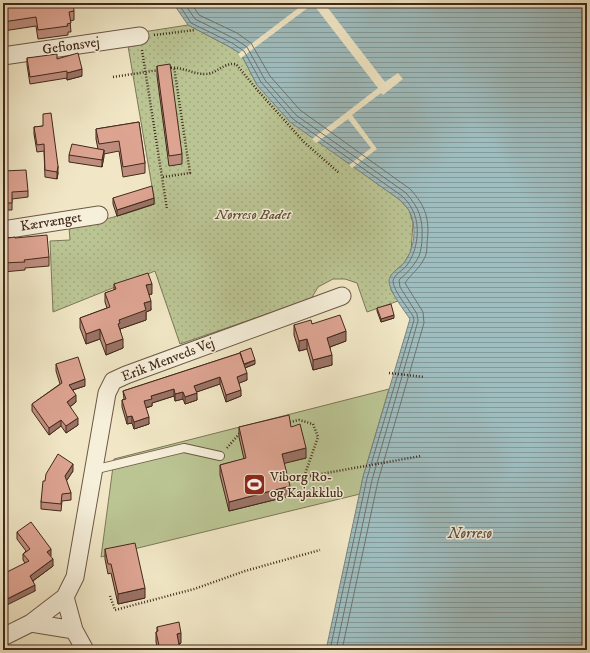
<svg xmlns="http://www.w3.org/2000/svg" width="590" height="653" font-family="'IM FELL DW Pica',serif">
  <defs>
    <pattern id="park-dots" width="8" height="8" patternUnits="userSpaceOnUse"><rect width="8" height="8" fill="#bbc594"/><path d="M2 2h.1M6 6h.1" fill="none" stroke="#a2a97f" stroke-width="1.8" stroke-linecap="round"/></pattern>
    <pattern id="water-rules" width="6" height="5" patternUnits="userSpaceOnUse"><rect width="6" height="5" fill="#9fbdbf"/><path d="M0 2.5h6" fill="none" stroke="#839a9a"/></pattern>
  </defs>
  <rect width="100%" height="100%" fill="#f1e7c6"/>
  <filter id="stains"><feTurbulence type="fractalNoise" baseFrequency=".005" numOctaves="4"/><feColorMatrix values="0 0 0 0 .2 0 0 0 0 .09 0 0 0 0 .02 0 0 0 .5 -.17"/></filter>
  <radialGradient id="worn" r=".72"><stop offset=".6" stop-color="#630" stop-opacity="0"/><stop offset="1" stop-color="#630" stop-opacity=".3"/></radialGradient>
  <path fill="url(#park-dots)" stroke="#7e7758" d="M188 25 230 47 241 54 257 85 349 163 400 200 409 210 413 223 411 251 404 263 391 275V290L398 301 367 312 357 283 345 279H333L318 287 311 299 180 344 155 271 53 312 50 241 70 240 69 227C99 222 126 214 155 204L128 46 143 32Z"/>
  <path fill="#bbc594" stroke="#7e7758" d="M389 389 363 477 360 494 101 557 114 459Z"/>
  <path fill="url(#water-rules)" stroke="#7a827d" d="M173 3H587V650H326L363 477 410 319C404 310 389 291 389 281 390 273 397 270 402 265 415 252 418 224 408 209 406 206 403 203 400 200L290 122 257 85 241 54 230 47 188 25Z"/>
  <path fill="#f1e7c6" d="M305 3H324L385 82 398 73 403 79 383 95 381 93 352 115 377 149 352 168 349 165 371 148 348 119 316 143 312 139 378 88 313 4 241 58 238 54Z"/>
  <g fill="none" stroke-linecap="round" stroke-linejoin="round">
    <path stroke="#70736d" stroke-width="1" d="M178 3 191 23 232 43 244 51 261 82 293 119 402 196C406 200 410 204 412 209 421 225 418 250 407 265 404 270 394 274 393 281 393 290 408 308 413 316L414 320 367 478 330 650
      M184 3 195 19 235 39 247 47 265 80 296 115 406 193C419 208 423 218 422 238 422 244 421 251 419 256 414 266 407 273 399 280L400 287 417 314 418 321 372 480 336 650
      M191 3 199 15 237 33 251 43 270 76 300 110 410 189C426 206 430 220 427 243 427 248 427 254 424 259 419 269 411 274 405 283L423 312 424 323 378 481 342 650"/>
    <defs>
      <path id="lane" d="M93 470 184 448 220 456"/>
      <path id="street" d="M3 56 140 36
        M3 230 99 215
        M65 597 74 630 85 650
        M31 623 74 630
        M3 637 31 623 65 597 75 577 107 393 113 381 126 375 342 296"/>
    </defs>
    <use href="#lane" stroke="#6e5846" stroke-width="10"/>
    <use href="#street" stroke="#6e5846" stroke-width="19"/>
    <path stroke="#42291b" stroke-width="2.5" stroke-dasharray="1 2" stroke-linecap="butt" d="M172 7 186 3
      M154 35 195 30
      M142 50 167 209
      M168 68C181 66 192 74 205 74 218 74 221 63 236 64L259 92 304 142 339 173
      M113 77 159 70
      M163 177 190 173 174 67
      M389 373 424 377
      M287 423 299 420 313 424 318 437 304 477
      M227 448 239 434H241
      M304 477 421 456
      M110 596 115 610 194 589 245 571 320 550"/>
    <use href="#lane" stroke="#f6efda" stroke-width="8"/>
    <use href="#street" stroke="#f6efda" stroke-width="17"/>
  </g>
  <path fill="#be8d7e" stroke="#42291b" d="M3 7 74 11V20L70 21 71 32H68V35L38 39 36 26 3 31Z
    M27 58 57 59 82 76 67 80V78L30 84 27 65Z
    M157 66 182 154V164L169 166 157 76Z
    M3 75 4 85V91H3Z
    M139 122 145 163V173L123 177 119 151 104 154 102 167 69 162V155L98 149 96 139V129Z
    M43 126 58 173 57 179 45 177 44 151 37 152 34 134V127Z
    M3 171 28 191V197L12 199V210H3Z
    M113 198 154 204 117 216 113 204Z
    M3 237 15 238 49 257V266L25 268V270L3 272Z
    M114 284 152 294H149L151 310 146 312V320L120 329 123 348 106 355 100 339 86 344 80 328V318L107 308 105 302V293L114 290Z
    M377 308 394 318 381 322 377 311Z
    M312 324 346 341 330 347 332 365 313 370 307 349 299 351 294 335V325Z
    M240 352 255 364 245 368 247 380 239 383 241 396 226 402 220 384 196 392 197 400 185 404 183 399 175 401 174 396 152 403V406L146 408 149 424 134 429 132 423 127 424 122 407V400L124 399 123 391 240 353Z
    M56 364 85 386 73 390 76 402 70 407 78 425 66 433 61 426 49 435 32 411V404L60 384 56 371Z
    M239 427H291L306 458 284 463 290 496 229 511 220 475V465L244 459 239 437Z
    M73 471 66 481 71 493V500L62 501 61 511 41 509V502L45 481Z
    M17 532 51 556H50L53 566 33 581 35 591 25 563 23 560V554L26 551 17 539Z
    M105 549 145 598 118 604 111 573 108 574 105 559Z
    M157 627 181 643H179L180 650H158L156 642V632H157Z"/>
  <path fill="#9b7366" stroke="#42291b" d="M82 69V76L67 80V73Z
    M104 150V157L102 167V160Z
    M58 166V173L57 179V172Z
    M154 198V204L117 216V210Z
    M152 284V294L146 295V285Z
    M151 301V310L146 312V320L120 329V333L118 324 119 320 144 303Z
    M394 315V318L381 322V319Z
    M100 329V339L86 344V334Z
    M346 331V341L327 348V338Z
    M123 339V348L106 355V345Z
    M307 339V349L299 351V341Z
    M332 355V365L313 370V360Z
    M255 360V364L244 368V365Z
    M247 373V380L237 384V377Z
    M220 377V384L194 393V386Z
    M85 379V386L69 391V385Z
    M174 389V396L152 403V406L144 408V401L151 396Z
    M241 390V396L226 402V395Z
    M183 392V399L175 401V394Z
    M197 393V400L185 404V397Z
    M76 395V402L67 409V402Z
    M132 416V423L127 424V417Z
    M149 417V424L134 429V422Z
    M78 418V425L66 433V426Z
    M61 420V426L49 435V428Z
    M306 448V458L282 464V454Z
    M73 464V471L65 483V476Z
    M290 486V496L229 511V502Z
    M51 549V556L47 559V552Z
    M53 559V566L30 583V576Z
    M35 585V591L3 607V601Z
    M145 588V598L118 604V594Z
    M181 633V643L177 644V634Z"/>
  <path fill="#dda492" stroke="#42291b" d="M37 3H73L74 11 69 12 71 23 67 24 68 26 38 30 36 17 3 22V7Z
    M78 53 82 69 67 73V71L30 77 27 58 57 54V59Z
    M170 64 182 154 169 156 157 66Z
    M3 75 4 85H3Z
    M51 113 58 166 57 172 45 170 44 144 37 145 34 127 43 126V114Z
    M139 122 145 163 123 167 119 141 99 144 96 129Z
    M72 144 104 150 102 160 69 155Z
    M26 170 28 191 12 192V203H3V171Z
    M152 186 154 198 117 210 113 198Z
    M47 235 49 257 24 260 25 262 3 263V237H7L8 238 15 237V238Z
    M148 273 152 284 146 285 151 301 144 303 146 310 119 320 120 323 118 324 123 339 106 345 100 329 86 334 80 318 110 307 105 293 116 289 114 284Z
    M391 304 394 315 381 319 377 308Z
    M340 315 346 331 327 338 332 355 313 360 307 339 299 341 294 325 311 320 312 324Z
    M251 348 255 360 244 364 240 352Z
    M240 353 247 373 237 377 241 390 226 395 220 377 194 386 197 393 185 397 183 392 175 394 174 389 151 396 152 399 144 401 149 417 134 422 132 416 127 417 122 400 126 399 123 391Z
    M78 357 85 379 69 385 76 395 67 402 78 418 66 426 61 420 49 428 32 404 62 383 56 364Z
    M289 415 291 427 300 424 306 448 282 454 290 486 229 502 220 465 246 458 239 427Z
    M58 454 73 464 65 476 71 493 62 494 61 504 41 502 43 481H45L46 474Z
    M31 522 51 549 47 552 53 559 30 576 35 585 3 601V574L29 561 23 554 30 549 17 532Z
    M135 543 145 588 118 594 111 564H108L105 549Z
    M179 622 181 633 177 634 180 650H160L156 632 158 631 157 627Z"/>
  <defs>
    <symbol id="stadium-square" viewBox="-11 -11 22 22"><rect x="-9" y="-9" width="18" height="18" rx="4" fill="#8f2418" stroke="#f6efda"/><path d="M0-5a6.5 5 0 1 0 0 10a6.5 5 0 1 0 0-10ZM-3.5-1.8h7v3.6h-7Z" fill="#fff"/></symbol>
  </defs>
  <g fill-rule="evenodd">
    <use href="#stadium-square" x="242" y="472" width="25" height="25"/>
  </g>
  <g text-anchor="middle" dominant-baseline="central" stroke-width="3" stroke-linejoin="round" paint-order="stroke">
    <g font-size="14" fill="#42291b" stroke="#f6efda">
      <text transform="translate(71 46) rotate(-8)">Gefionsvej</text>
      <text transform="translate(51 222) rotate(-9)">Kærvænget</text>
      <text transform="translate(168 360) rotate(-21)">Erik Menveds Vej</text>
    </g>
    <g font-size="14" font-style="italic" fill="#605039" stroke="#f6efda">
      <text x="253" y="215">Nørresø Badet</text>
    </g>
    <g font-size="14" fill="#42291b" stroke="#f6efda" text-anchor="start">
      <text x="270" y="477">Viborg Ro-<tspan x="270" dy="16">og Kajakklub</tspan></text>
    </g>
    <g font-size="15" font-style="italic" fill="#594e44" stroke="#f6efda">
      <text x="470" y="533">Nørresø</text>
    </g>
  </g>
  <rect width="590" height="653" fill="none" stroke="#f1e7c6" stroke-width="16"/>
  <rect x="4" y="4" width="582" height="645" fill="none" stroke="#42291b" stroke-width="2"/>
  <rect x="8" y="8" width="574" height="637" fill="none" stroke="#42291b"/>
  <rect width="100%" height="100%" filter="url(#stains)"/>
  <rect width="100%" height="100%" fill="url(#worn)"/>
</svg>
